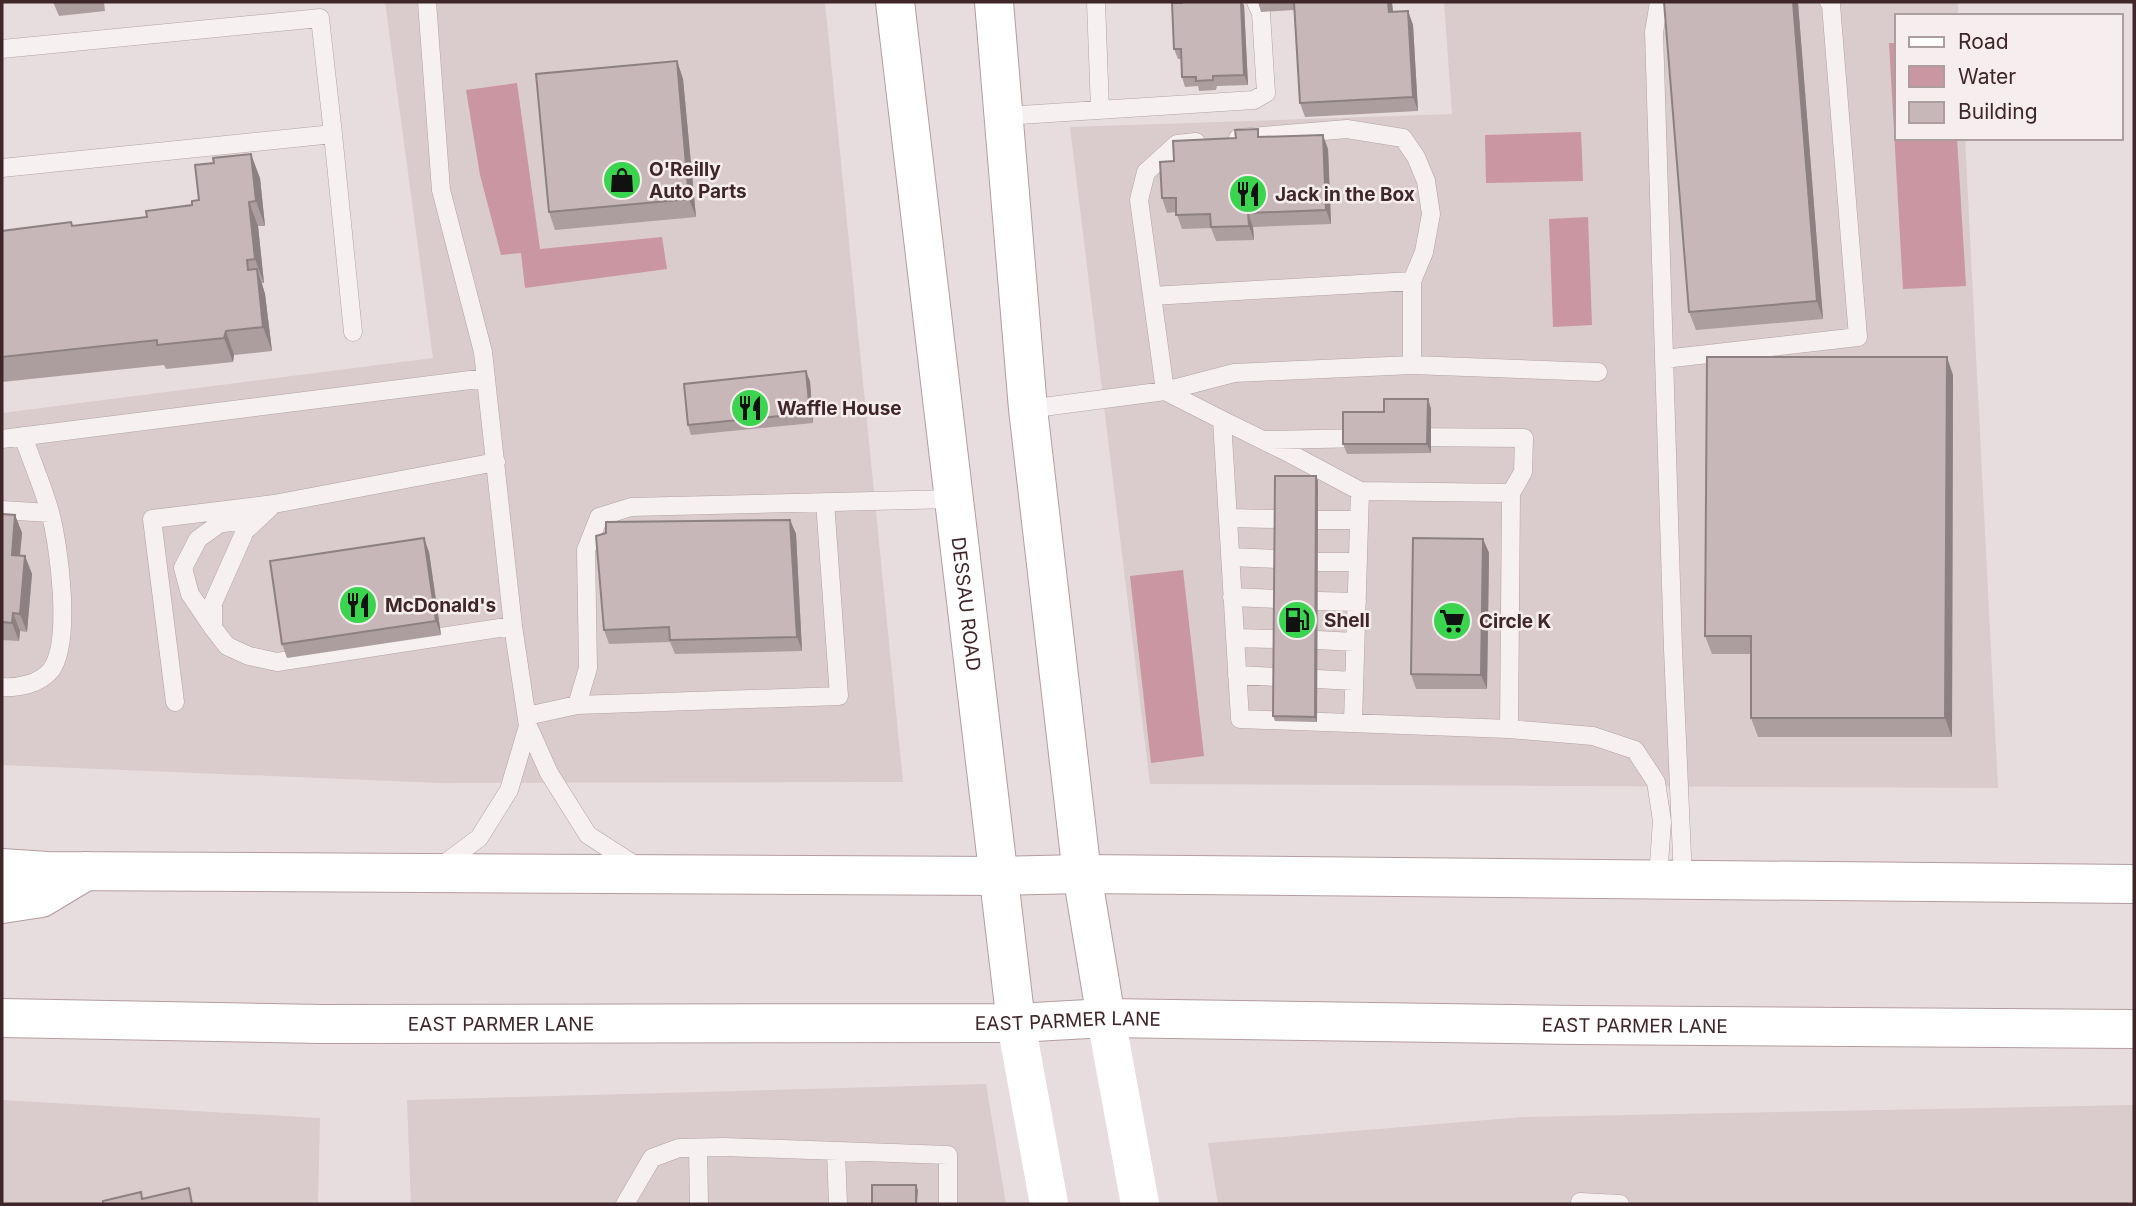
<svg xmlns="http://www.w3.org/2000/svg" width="2136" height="1206" font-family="Inter,sans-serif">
  <rect width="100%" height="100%" fill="#e8ddde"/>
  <path fill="#dacbcd" d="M385 2H825L903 782 440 783 2 765V413L433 358Z
    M1444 2H1958V16H1896V138H1965L1998 788 1150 784 1070 127 1452 114Z
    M986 1084 1006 1204H411L407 1100Z
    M2 1100 320 1118 318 1204H2Z
    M2134 1105V1204H1218L1208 1143 1523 1117Z"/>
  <path fill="#ca96a1" d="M1889 43H1896V138H1957L1966 286 1903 289Z
    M517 83 540 249 662 237 667 269 525 288 521 253 501 255 480 175 466 90Z
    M1581 132 1583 181 1486 183 1485 135Z
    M1588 217 1592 325 1553 327 1549 219Z
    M1183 570 1204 756 1151 763 1130 576Z"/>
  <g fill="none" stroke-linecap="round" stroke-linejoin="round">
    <defs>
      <path id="lane" d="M427 2 441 190 483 352 513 626 528 726 549 773 588 835 638 867
        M1096 2 1100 110
        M1659 2 1654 32 1673 649 1683 879
        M2 49 320 18 333 134 2 168
        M1003 116 1254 100 1266 93 1261 13 1256 2
        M333 134 353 332
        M1238 138 1347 129 1403 138 1416 157 1426 181 1431 214 1424 252 1412 281V365
        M1196 142 1177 144 1146 172 1139 200 1165 391 1222 420 1240 719 1509 729 1593 736 1635 750 1656 782 1662 821 1658 878
        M1152 296 1412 281
        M1664 359 1858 337 1831 5 1829 2
        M1028 409 1165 391 1234 373 1412 365 1598 372
        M1222 420 1289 453 1360 491 1511 493 1509 729
        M1407 437 1524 438 1523 472 1511 493
        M2 439 486 378
        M1267 440 1365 438
        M274 504 245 531 213 603V628L227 646 249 656 277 662 513 626
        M2 510 50 513
        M1228 518 1277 519
        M1317 520H1359
        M1230 557 1277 559
        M1317 562H1358
        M1232 597 1276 599
        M1318 601 1357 602
        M213 628 190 594 183 568 198 539 219 524 259 517
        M1235 638 1276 639
        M1317 640 1355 642
        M1237 675 1276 677
        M1317 679 1354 681
        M2 687C18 688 40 684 51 670 72 642 59 545 50 512 43 487 32 462 23 436
        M175 702 152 519 274 504 496 462
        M577 705 588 668 586 550 599 517 631 507 953 499
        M527 716 577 705 839 696 825 502
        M1353 722 1360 491
        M440 867 479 838 509 790 528 726
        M698 1148 699 1204
        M836 1151 838 1204
        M1580 1202 1620 1204
        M625 1204 652 1158 679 1148 724 1147 948 1155V1204"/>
      <g id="primary">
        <path id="s1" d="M895 2 1016 1023"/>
        <path d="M994 2 1028 409 1082 874 1106 1018"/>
        <path d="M2 868 47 871 998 876 1082 874 2134 884"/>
        <path d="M2 904 41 898 86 871"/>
        <path id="s2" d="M2 1018 322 1024 1016 1023 1106 1018 1577 1025 2134 1029"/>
      </g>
    </defs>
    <use href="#lane" stroke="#b2a2a4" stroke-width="19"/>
    <use href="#primary" stroke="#b49c9f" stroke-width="40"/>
    <use href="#lane" stroke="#f6f0f0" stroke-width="18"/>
    <path stroke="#fff" stroke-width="38" d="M1106 1018 1140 1204
      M1016 1023 1049 1204"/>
    <use href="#primary" stroke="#fff" stroke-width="38"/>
  </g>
  <path fill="#ac9d9f" d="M53 2H104L105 11 59 16Z
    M1258 2H1392L1393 11H1408L1413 25 1418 111 1305 117 1300 103 1294 10 1261 12Z
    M1798 3 1823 319 1696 330 1689 312Z
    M1244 5 1248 85 1217 86 1216 90 1199 91 1198 86 1185 87 1182 77 1181 59H1178L1174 49Z
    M677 61 683 79 696 217 555 230 549 212Z
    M1261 137 1328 149 1331 224 1253 227 1254 240 1216 241 1211 228 1182 229 1176 212 1167 213 1162 198 1174 161 1236 138Z
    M260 178 265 226H258L264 283H262L265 294 272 351 234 355 233 362 166 369 164 365 2 382V231L71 222 73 226 147 217 192 205 199 200Z
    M1953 375 1952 737H1758L1751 718V654H1712L1705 636Z
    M810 381 813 423 691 435 688 425Z
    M1428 399 1431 409V453L1347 454 1343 444 1384 412Z
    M1316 476 1318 481 1317 722 1275 721 1273 716Z
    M2 514 15 515 22 533 20 556H25L32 574 27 632 20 631 19 641 2 640Z
    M790 520 796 534 802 651 675 654 670 642 609 644 604 630Z
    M1483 539 1489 553 1487 689H1416L1411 674Z
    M429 552 441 635 287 658 282 644Z"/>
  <path fill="#8c8082" d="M1241 2H1242L1244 5 1248 85 1244 75Z
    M1388 2H1392L1394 26 1389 12Z
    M1793 2H1797L1798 3 1823 319 1817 301Z
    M1408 11 1413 25 1418 111 1413 97Z
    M677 61 683 79 696 217 689 199Z
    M1323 135 1328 149 1331 224 1326 210Z
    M251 154 260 178 265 226 256 201Z
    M249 202 258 226 264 283 255 259Z
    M1248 213 1253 227 1254 240 1249 226Z
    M257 269 265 294 272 351 263 327Z
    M226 331 234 355 233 362 224 338Z
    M1947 357 1953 375 1952 737 1945 718Z
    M806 371 810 381 813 423 810 413Z
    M1428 399 1431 409V453L1427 444Z
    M1316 476 1318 481 1317 722 1315 717Z
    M15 515 22 533 18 573 12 555Z
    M790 520 796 534 802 651 797 637Z
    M424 538 429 552 441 635 436 621Z
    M1483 539 1489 553 1487 689 1481 675Z
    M25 556 32 574 27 632 20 614Z
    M13 613 20 631 19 641 12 623Z
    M916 1185 918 1190 917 1204H916Z"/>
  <path fill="#c8b7b9" stroke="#8c8082" stroke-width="2" d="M1182 2H1241L1244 75 1213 76V80L1196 81V77H1182L1181 49H1174L1172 3H1182Z
    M1294 2H1388L1389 12 1408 11 1413 97 1300 103Z
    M1664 2H1793L1817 301 1689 312Z
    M677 61 689 199 549 212 536 74Z
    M1258 129V137L1323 135 1326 210 1248 213 1249 226 1211 227 1210 214 1176 215V198H1162L1160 162 1174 161 1173 141 1236 138 1235 130Z
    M251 154 256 201 249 202 255 259 247 260 248 270 257 269 263 327 226 331 224 338 157 345V340L2 357V231L71 222 72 226 147 217 146 211 192 205V201L199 200 195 165 214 163 213 158Z
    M1707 357H1947L1945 718H1751V636H1705Z
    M806 371 810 413 688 425 684 384Z
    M1384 399H1428L1427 444H1343V412H1384Z
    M1275 476H1316L1315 717 1273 716Z
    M2 514 15 515 12 555 25 556 20 614 13 613 12 623 2 622Z
    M790 520 797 637 670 640 669 627 604 630 596 536 606 533V522Z
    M424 538 436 621 282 644 270 561Z
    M1413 538 1483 539 1481 675 1411 674Z
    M872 1185H916V1204H872Z
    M189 1188 192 1204H103V1201L141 1192 142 1199Z"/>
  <defs>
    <symbol id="shop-disc" viewBox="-11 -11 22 22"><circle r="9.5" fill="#3bd44e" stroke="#f5edee"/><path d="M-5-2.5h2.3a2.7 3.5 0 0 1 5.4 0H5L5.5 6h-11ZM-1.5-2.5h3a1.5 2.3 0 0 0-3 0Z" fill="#111"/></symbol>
    <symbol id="restaurant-disc" viewBox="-11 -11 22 22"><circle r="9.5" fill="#3bd44e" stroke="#f5edee"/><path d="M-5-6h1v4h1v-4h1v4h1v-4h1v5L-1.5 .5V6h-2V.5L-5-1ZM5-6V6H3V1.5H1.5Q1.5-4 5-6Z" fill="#111"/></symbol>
    <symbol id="fuel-disc" viewBox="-11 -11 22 22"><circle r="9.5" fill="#3bd44e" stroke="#f5edee"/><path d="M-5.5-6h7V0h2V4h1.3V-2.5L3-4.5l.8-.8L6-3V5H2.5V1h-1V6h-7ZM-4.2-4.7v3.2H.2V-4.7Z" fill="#111"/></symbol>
    <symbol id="supermarket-disc" viewBox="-11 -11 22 22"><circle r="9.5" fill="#3bd44e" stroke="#f5edee"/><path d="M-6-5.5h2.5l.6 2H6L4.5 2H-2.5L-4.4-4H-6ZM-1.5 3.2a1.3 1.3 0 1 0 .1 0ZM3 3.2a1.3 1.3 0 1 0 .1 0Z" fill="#111"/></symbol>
  </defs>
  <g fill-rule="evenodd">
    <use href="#shop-disc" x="600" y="158" width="44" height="44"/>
    <use href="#restaurant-disc" x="1226" y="172" width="44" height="44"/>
    <use href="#restaurant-disc" x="728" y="386" width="44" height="44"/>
    <use href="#restaurant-disc" x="336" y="583" width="44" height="44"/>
    <use href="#fuel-disc" x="1275" y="598" width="44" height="44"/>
    <use href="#supermarket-disc" x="1430" y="599" width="44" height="44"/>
  </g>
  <g text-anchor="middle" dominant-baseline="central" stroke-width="5" stroke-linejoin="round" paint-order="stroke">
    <g font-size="19" font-weight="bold" fill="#3f2628" stroke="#f5edee" text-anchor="start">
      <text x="649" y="169">O'Reilly<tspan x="649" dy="22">Auto Parts</tspan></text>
      <text x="1275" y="194">Jack in the Box</text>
      <text x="777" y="408">Waffle House</text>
      <text x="385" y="605">McDonald's</text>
      <text x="1324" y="620">Shell</text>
      <text x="1479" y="621">Circle K</text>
    </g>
    <g font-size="19" fill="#3f2628" stroke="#f5edee">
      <text stroke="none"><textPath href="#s1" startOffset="606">DESSAU ROAD</textPath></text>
      <text stroke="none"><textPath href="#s2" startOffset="1066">EAST PARMER LANE</textPath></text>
      <text stroke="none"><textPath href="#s2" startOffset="499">EAST PARMER LANE</textPath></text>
      <text stroke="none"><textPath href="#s2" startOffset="1633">EAST PARMER LANE</textPath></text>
    </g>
  </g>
  <rect width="2136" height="1206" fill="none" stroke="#3f2628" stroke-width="7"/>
  <rect x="1895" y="14" width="228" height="126" fill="#f5edee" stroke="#ac9d9f" stroke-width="2"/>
  <rect x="1909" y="37" width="35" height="10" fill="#ffffff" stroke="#ac9d9f" stroke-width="2"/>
  <text x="1958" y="49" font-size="21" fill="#3f2628">Road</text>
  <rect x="1909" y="66" width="35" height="21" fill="#ca96a1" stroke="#ac9d9f" stroke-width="2"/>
  <text x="1958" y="84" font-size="21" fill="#3f2628">Water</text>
  <rect x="1909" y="102" width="35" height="21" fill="#c8b7b9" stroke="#ac9d9f" stroke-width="2"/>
  <text x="1958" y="119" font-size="21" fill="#3f2628">Building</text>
</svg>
